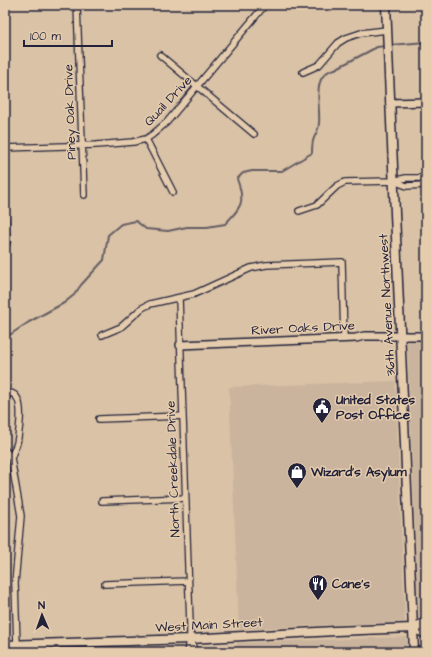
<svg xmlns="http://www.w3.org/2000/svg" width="431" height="657" font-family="'Architects Daughter',sans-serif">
  <rect width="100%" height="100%" fill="#d9c2a6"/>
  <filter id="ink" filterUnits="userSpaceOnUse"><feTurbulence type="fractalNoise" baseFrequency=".025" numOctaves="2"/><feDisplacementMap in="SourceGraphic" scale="8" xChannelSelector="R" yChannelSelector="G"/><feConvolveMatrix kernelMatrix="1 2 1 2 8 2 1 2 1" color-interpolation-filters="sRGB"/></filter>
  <g filter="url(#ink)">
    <path fill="#cab49d" d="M407 337H426V621H419Z
      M395 381 405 622 239 629 229 387Z
      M407 637 408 652H238L237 643Z"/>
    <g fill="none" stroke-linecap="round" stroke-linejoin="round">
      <path stroke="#655d63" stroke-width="2" d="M390 45 426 42
        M5 338 29 322 64 303 74 295 81 285 104 260 108 235 121 224 136 221 146 229 168 231 187 227H207L225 224C241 207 246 203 237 179L243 173 252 171H282L312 153C312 149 312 142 314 138 316 133 319 129 319 123 321 106 310 74 335 69L377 47 385 46"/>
      <defs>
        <path id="minor" d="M77 5 84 195
          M160 55 254 134
          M303 72 319 65 338 43 346 38 361 33 387 30
          M146 139 173 192
          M5 148 96 145 133 142 146 139 152 135 167 122 265 5
          M393 181 407 186 426 185
          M299 211 317 205 337 186 345 182 393 181 406 178H426
          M5 215 7 242 5 248
          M179 298 190 625V639L188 652
          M102 335 121 327 142 308 150 304 194 294 251 268 266 265 342 262 344 339
          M5 396 10 393C26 395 19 432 17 443 15 448 13 453 11 458
          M99 419 182 416
          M5 450 11 458 21 516 15 583 17 645
          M102 501 185 498
          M105 584 188 581
          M190 639 195 652"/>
        <path id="tertiary" d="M390 103 426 102
          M180 345 356 338 364 336H426"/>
        <path id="secondary" d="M386 5 414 652
          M5 645 190 639 335 631 413 628"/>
        <path id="primary" d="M413 628 426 623
          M413 628 426 633"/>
      </defs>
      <use href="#minor" stroke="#22223b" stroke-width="8"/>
      <use href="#tertiary" stroke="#22223b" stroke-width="10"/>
      <use href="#secondary" stroke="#22223b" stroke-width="11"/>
      <use href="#primary" stroke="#22223b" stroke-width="12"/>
      <use href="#minor" stroke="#e5ccad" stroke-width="5.5"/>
      <use href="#tertiary" stroke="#e5ccad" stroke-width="7"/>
      <use href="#secondary" stroke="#e5ccad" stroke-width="8"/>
      <use href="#primary" stroke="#e5ccad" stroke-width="9"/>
    </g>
  </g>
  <defs>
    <symbol id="civic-pin" viewBox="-11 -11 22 30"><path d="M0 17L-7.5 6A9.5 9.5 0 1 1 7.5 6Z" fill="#22223b" stroke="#e5ccad"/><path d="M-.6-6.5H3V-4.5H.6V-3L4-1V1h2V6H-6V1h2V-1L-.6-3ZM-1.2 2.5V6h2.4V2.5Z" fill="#fff"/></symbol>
    <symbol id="shop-pin" viewBox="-11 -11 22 30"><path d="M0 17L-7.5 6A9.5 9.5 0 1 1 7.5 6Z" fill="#22223b" stroke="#e5ccad"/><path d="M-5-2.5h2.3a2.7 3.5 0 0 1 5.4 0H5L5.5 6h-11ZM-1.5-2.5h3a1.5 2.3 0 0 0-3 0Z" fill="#fff"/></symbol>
    <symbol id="restaurant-pin" viewBox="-11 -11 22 30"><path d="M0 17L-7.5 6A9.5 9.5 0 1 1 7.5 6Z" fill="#22223b" stroke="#e5ccad"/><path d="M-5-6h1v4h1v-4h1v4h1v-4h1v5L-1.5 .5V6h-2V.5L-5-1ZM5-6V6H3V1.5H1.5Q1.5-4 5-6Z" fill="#fff"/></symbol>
  </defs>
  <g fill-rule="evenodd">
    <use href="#civic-pin" x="311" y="396" width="22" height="30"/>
    <use href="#shop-pin" x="286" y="461" width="22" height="30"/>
    <use href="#restaurant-pin" x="307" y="573" width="22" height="30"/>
  </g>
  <g text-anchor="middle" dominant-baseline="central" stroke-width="3" stroke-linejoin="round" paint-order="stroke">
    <g font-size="13" fill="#22223b" stroke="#e5ccad">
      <text transform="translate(168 101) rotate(-47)">Quail Drive</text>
      <text transform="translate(70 112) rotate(-92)">Piney Oak Drive</text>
      <text transform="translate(387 305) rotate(-93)">36th Avenue Northwest</text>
      <text transform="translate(303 328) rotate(-3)">River Oaks Drive</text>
      <text transform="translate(173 469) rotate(-92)">North Creekdale Drive</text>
      <text transform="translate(209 625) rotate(-3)">West Main Street</text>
    </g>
    <g font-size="13" font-weight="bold" fill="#22223b" stroke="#e5ccad" text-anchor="start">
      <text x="336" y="400">United States<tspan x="336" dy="15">Post Office</tspan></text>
      <text x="311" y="472">Wizard's Asylum</text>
      <text x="332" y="584">Cane's</text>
    </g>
  </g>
  <rect width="431" height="657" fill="none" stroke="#e5ccad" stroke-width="20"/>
  <rect x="10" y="10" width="411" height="637" fill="none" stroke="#22223b" stroke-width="1.5" filter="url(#ink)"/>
  <g transform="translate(42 615) rotate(358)" stroke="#e5ccad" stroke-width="3" paint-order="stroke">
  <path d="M0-3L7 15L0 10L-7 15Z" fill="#22223b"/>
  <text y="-6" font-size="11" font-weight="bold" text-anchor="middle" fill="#22223b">N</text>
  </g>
  <path d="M24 40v6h88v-6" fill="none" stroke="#22223b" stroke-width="2"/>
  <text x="30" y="40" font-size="12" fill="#22223b" stroke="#e5ccad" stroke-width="3" paint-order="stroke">100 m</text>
</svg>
